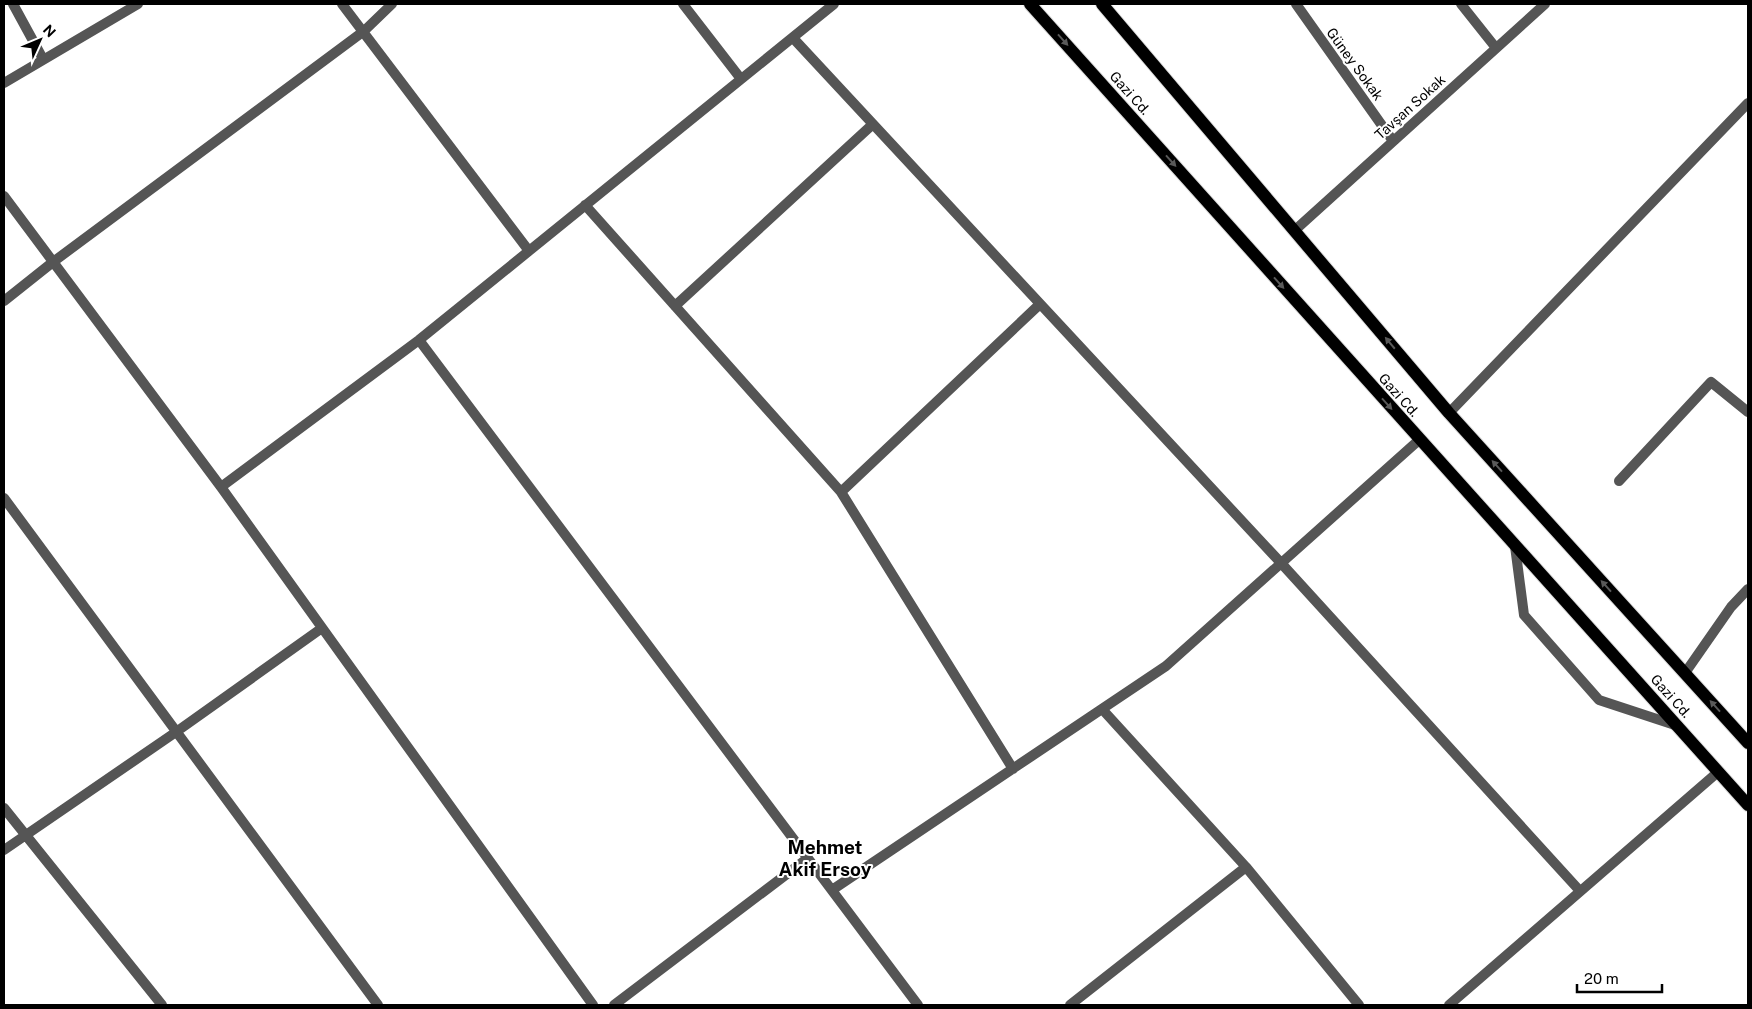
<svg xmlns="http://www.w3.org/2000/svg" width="1752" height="1009" font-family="'Public Sans',sans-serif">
  <rect width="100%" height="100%" fill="#fff"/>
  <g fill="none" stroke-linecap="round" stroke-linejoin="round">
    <defs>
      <path id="primary" d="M1030 4 1748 805
        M1102 4 1449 413 1748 743"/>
    </defs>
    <use href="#primary" stroke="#dbdbdb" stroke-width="14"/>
    <path stroke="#555" stroke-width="10" d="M1515 546 1524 615 1599 700 1678 726"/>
    <path stroke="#555" stroke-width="10" d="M13 4 43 59
      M342 4 529 251
      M683 4 741 79
      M1296 4 1393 141
      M1461 4 1496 48
      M793 38 1281 563 1580 891
      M4 196 221 487 593 1005
      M585 205 841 492 1013 769
      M1294 231 1545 4
      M4 301 53 262 364 31 392 4
      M675 306 873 124
      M419 340 918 1005
      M1449 413 1748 103
      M1619 481 1711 382 1748 412
      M221 487 419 340 834 4
      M841 492 1040 304
      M4 498 378 1005
      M1685 673 1731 607 1748 589
      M4 808 162 1005
      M4 850 176 732 322 628
      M1246 867 1359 1005
      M832 890 1166 666 1419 440
      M614 1005 808 858
      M1070 1005 1246 867 1102 709
      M1449 1005 1718 772"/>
    <path stroke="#555" stroke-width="10" d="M4 83 138 4"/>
    <use href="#primary" stroke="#000" stroke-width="12"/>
  </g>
  <defs><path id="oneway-solid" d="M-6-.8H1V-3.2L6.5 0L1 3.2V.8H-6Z" transform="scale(1.25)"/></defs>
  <g fill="#595959">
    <use href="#oneway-solid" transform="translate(1063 40) rotate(48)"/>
    <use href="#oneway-solid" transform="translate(1171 161) rotate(48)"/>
    <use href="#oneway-solid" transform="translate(1279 283) rotate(48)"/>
    <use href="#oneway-solid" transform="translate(1390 343) rotate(-130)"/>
    <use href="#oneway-solid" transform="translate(1387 404) rotate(48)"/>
    <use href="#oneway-solid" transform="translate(1497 466) rotate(-132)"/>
    <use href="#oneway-solid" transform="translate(1606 586) rotate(-132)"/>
    <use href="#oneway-solid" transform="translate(1715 706) rotate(-132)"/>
  </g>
  <g text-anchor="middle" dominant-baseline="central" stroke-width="4" stroke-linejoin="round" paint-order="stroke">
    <g font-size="14" fill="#000" stroke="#fff">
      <text transform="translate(1355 64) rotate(54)">Güney Sokak</text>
      <text transform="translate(1130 93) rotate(48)">Gazi Cd.</text>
      <text transform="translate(1410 107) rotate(-42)">Tavşan Sokak</text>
      <text transform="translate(1399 395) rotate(48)">Gazi Cd.</text>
      <text transform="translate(1671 696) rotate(48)">Gazi Cd.</text>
    </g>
    <g font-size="19" font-weight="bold" fill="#000" stroke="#fff">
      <text x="825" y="847">Mehmet<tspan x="825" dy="22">Akif Ersoy</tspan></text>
    </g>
  </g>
  <rect width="1752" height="1009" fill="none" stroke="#000000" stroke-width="10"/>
  <g transform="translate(40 40) rotate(46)" stroke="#ffffff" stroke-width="4" paint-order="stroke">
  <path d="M0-4L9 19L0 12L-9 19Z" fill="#000000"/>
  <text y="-8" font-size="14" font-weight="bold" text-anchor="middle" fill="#000000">N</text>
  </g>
  <path d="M1577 984v8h85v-8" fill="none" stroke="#000000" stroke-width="2.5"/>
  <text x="1584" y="984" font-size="15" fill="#000000" stroke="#ffffff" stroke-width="4" paint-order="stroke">20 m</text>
</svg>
